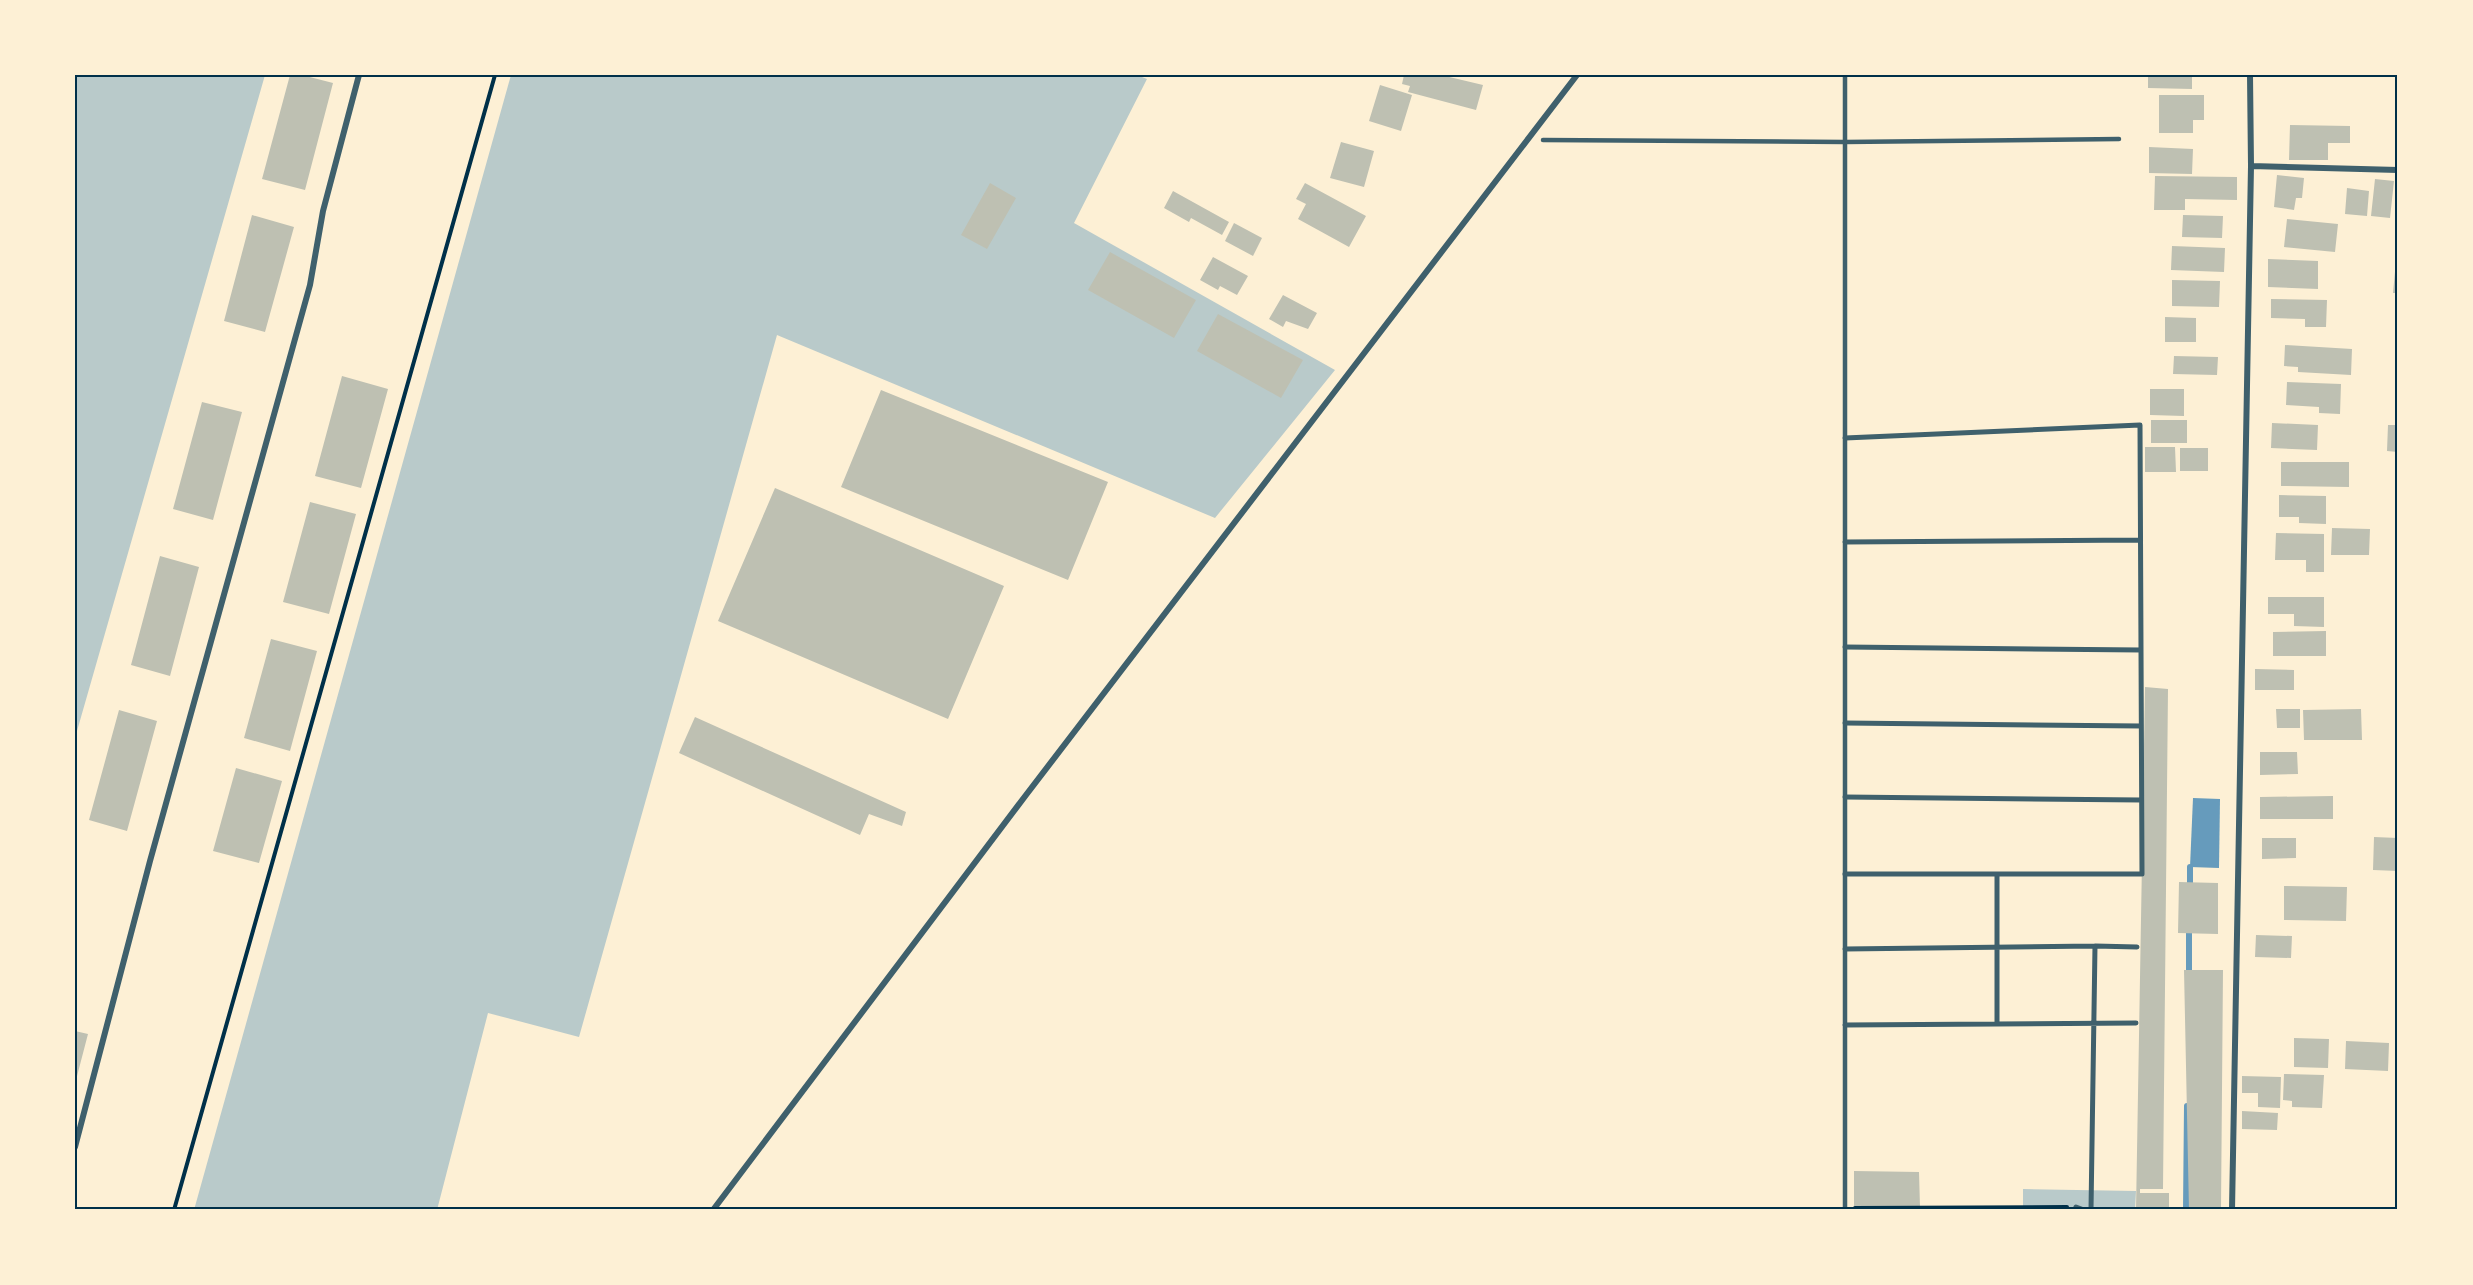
<svg xmlns="http://www.w3.org/2000/svg" width="2473" height="1285" font-family="'Exo 2',sans-serif">
  <rect width="100%" height="100%" fill="#fdf0d5"/>
  <path fill="#b9caca" d="M75 75H265L75 738Z
    M511 75H1137L1147 79 1074 223 1335 370 1215 518 777 335 579 1037 488 1013 437 1210H194Z
    M2023 1189 2136 1191 2135 1210H2023Z"/>
  <path fill="#669bbc" d="M2193 798 2220 799 2219 868 2190 867Z"/>
  <g fill="none" stroke-linecap="round" stroke-linejoin="round">
    <path stroke="#669bbc" stroke-width="6" d="M2190 888V867
      M2189 975V926
      M2186 1210 2187 1106"/>
  </g>
  <path fill="#bec0b2" d="M290 75H302L333 83 305 190 262 179Z
    M1404 75H1441L1483 85 1476 110 1408 92 1410 86 1402 84Z
    M2148 75H2192V89L2148 88Z
    M1380 85 1412 95 1401 131 1369 121Z
    M2159 95H2204V120H2193V133H2159Z
    M2290 125 2350 126V143H2328V160H2289Z
    M1341 142 1374 151 1364 187 1330 178Z
    M2149 147 2193 149 2192 174 2149 173Z
    M2277 175 2304 178 2302 198H2296L2294 210 2274 207Z
    M2155 176 2237 177V200L2185 199V210H2154Z
    M2375 179 2394 181 2390 218 2371 216Z
    M990 183 1016 198 987 249 961 235Z
    M1305 183 1366 216 1349 247 1298 219 1306 204 1296 199Z
    M2347 188 2369 191 2367 216 2345 214Z
    M1173 191 1229 222 1222 235 1191 218 1189 222 1164 208Z
    M252 215 294 227 265 332 224 321Z
    M2183 215 2223 216 2222 238 2182 237Z
    M2287 219 2338 224 2335 252 2284 247Z
    M1234 223 1262 238 1253 256 1225 241Z
    M2172 246 2225 248 2224 272 2171 270Z
    M1110 252 1196 300 1174 338 1088 290Z
    M1213 257 1248 276 1237 295 1220 286 1218 290 1200 280Z
    M2268 259 2318 261V289L2268 287Z
    M2396 261H2398V293H2393Z
    M2172 280 2220 281 2219 307 2172 306Z
    M1283 295 1317 313 1308 329 1286 321 1283 327 1269 319Z
    M2271 299 2327 300 2326 327H2305V319L2271 318Z
    M1218 314 1303 360 1281 398 1197 351Z
    M2165 317 2196 318V342H2165Z
    M2285 345 2352 349 2351 375 2298 372V367L2284 366Z
    M2174 356 2218 357 2217 375 2173 374Z
    M342 376 388 389 361 488 315 476Z
    M2287 382 2341 384 2340 414 2319 413V407L2286 405Z
    M2150 389H2184V416L2150 415Z
    M881 390 1108 482 1068 580 841 487Z
    M202 402 242 412 213 520 173 509Z
    M2151 420H2187V443H2151Z
    M2272 423 2318 425 2317 450 2271 448Z
    M2388 425H2398V452L2387 451Z
    M2145 447H2175L2176 472H2145Z
    M2180 448H2208V471H2180Z
    M2281 462H2349V487L2281 486Z
    M775 488 1004 586 948 719 718 621Z
    M2279 495 2326 496V524L2299 523V517H2279Z
    M310 502 356 514 329 614 283 602Z
    M2332 528 2370 529 2369 555H2331Z
    M2276 533 2324 534V572H2306V560H2275Z
    M160 556 199 567 170 676 131 665Z
    M2268 597H2324V627L2294 626V614H2268Z
    M2326 631V656H2273V632Z
    M271 639 317 651 290 751 244 738Z
    M2255 669 2294 670V690H2255Z
    M2145 687 2168 689 2163 1189H2140V1193H2169V1210H2136Z
    M2276 709H2300V728H2277Z
    M2361 709 2362 740H2304L2303 710Z
    M119 710 157 721 127 831 89 820Z
    M695 717 906 812 902 826 869 814 860 835 679 753Z
    M2260 752H2297L2298 774 2260 775Z
    M236 768 282 781 259 863 213 851Z
    M2333 796V819H2260V797Z
    M2374 837 2398 838V871L2373 870Z
    M2262 838H2296V858L2262 859Z
    M2179 882 2218 883V934L2178 933Z
    M2284 886 2347 887 2346 921 2284 920Z
    M2256 935 2292 936 2291 958 2255 957Z
    M2184 970H2223L2221 1210H2189Z
    M75 1031 88 1034 76 1080H75Z
    M2294 1038 2329 1039 2328 1068 2294 1067Z
    M2346 1041 2389 1043 2388 1071 2345 1069Z
    M2284 1074 2324 1075 2322 1108 2292 1107V1101L2283 1100Z
    M2242 1076 2281 1077 2280 1108 2258 1107V1093H2242Z
    M2242 1111 2278 1113 2277 1130 2242 1129Z
    M1854 1171 1919 1172 1920 1207 1854 1208Z"/>
  <g fill="none" stroke-linecap="round" stroke-linejoin="round">
    <path stroke="#003049" stroke-width="4" d="M1855 1208 2067 1207
      M174 1210 495 75"/>
    <path stroke="#3f606c" stroke-width="4.5" d="M1543 140 1845 142 2119 139
      M1845 1210V75"/>
    <path stroke="#3f606c" stroke-width="5" d="M1845 542 2140 540
      M1845 647 2141 650
      M1845 723 2141 726
      M1845 797 2141 800
      M1845 874H2142L2140 425 1845 438
      M2095 946 2137 947
      M1845 949 2095 946 2091 1210
      M1997 1023V874
      M1845 1025 2136 1023
      M2076 1207 2084 1210"/>
    <path stroke="#3f606c" stroke-width="6" d="M2251 166 2398 170
      M75 1147 150 861 310 285 323 211 359 75
      M713 1210 1026 795 1577 75
      M2232 1210 2251 166 2250 75"/>
  </g>
  <rect width="2473" height="1285" fill="none" stroke="#fdf0d5" stroke-width="153"/>
  <rect x="76" y="76" width="2320" height="1132" fill="none" stroke="#003049" stroke-width="2"/>
</svg>
